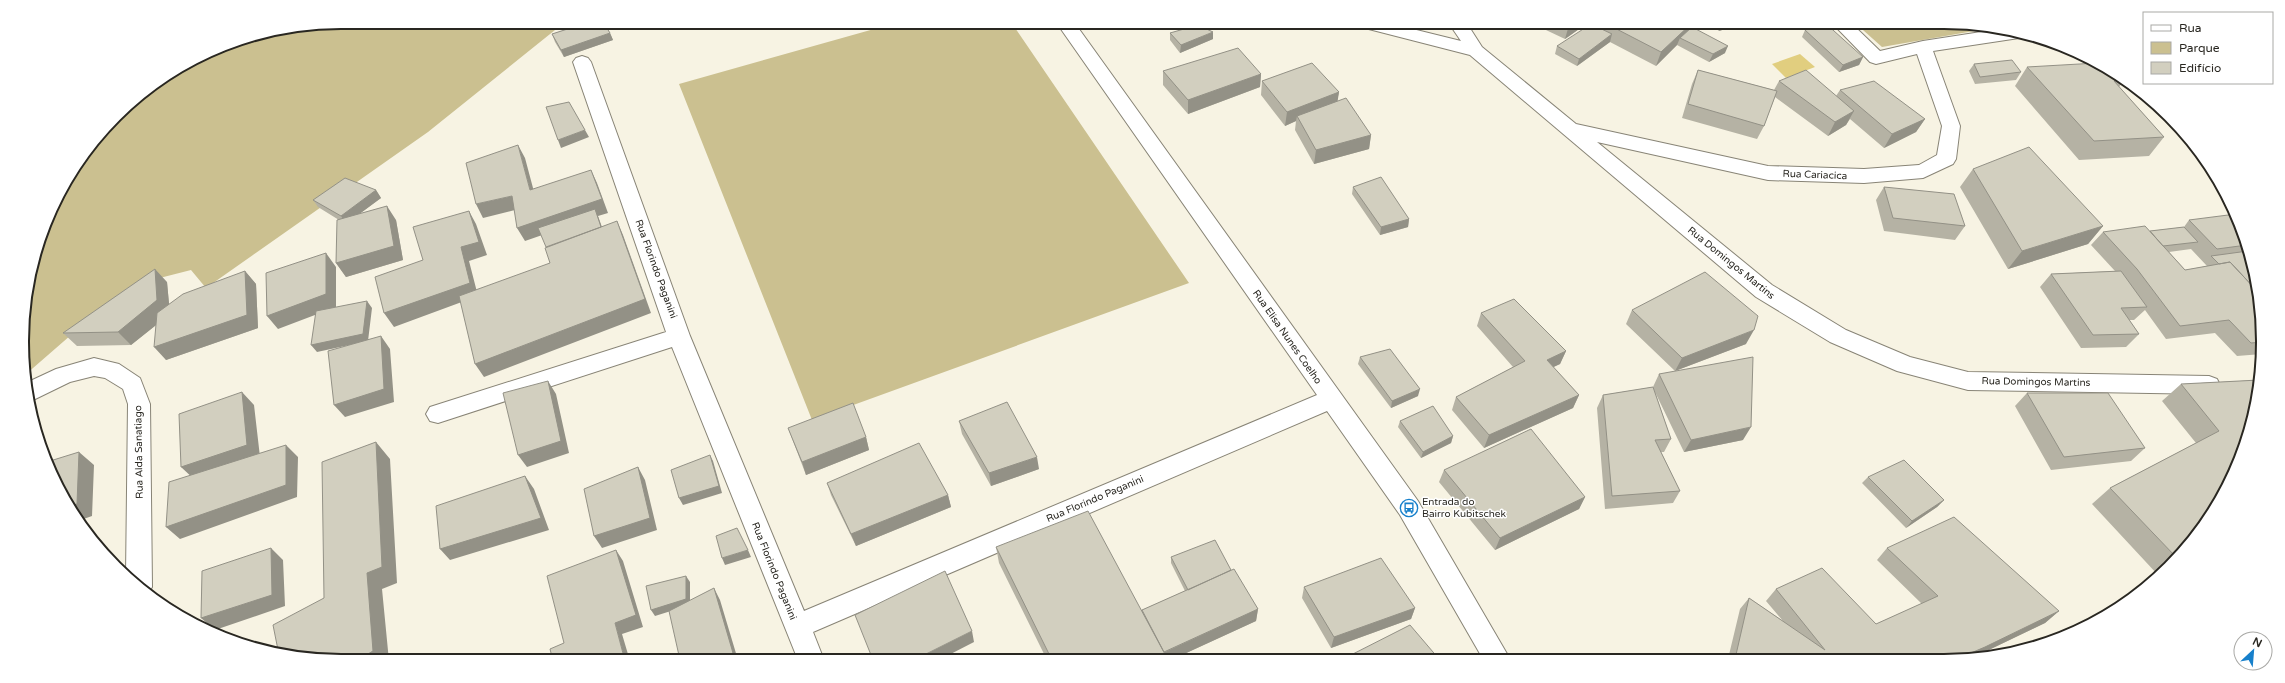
<svg xmlns="http://www.w3.org/2000/svg" width="2285" height="683" font-family="'Varela Round',sans-serif">
  <rect width="100%" height="100%" fill="#f7f3e3"/>
  <path fill="#cbc090" d="M342 22H565L428 132 206 288 191 270 144 282 71 335 25 375 23 363 25 300 55 200 88 147 131 101 219 46 279 28Z
    M899 22H1011L1189 283 812 420 679 84Z
    M1854 22H1943L1997 27 1882 47Z"/>
  <path fill="#e1ce7f" d="M1800 54 1815 67 1786 78 1772 64Z"/>
  <g fill="none" stroke-linecap="round" stroke-linejoin="round">
    <defs>
      <path id="minor" d="M1056 22H1074L1418 501 1510 659H1483L1400 515 1327 411 813 632 824 660H798L672 347 438 423 430 421 426 414 430 407 666 332 573 62 576 58 582 56 588 58 591 62 690 336 804 611 1317 395Z
        M1354 22H1384L1461 41 1448 22H1466L1482 47 1576 124 1768 166 1864 169 1919 165 1937 155 1942 126 1917 54 1876 64 1870 62 1831 22H1850L1880 51 1923 41 2007 28 2026 34 2019 38 1933 51 1960 126 1956 159 1953 164 1923 178 1864 183 1768 180 1597 142 1772 285 1846 330 1910 357 1968 372 2209 376 2217 379 2220 385 2217 391 2209 394 1968 390 1897 371 1830 342 1756 297 1470 55 1357 26Z
        M94 358 119 364 140 378 150 404 152 587 148 594 126 576 128 404 123 389 105 378 94 376 70 382 29 402 26 383 56 369Z"/>
    </defs>
    <use href="#minor" stroke="#888476" stroke-width="2"/>
    <use href="#minor" fill="#fff" fill-rule="evenodd"/>
  </g>
  <path fill="#b5b2a4" fill-rule="evenodd" d="M577 22H603L610 33 613 40 564 57 555 42 552 34 579 25Z
    M1529 22H1589L1565 39Z
    M1599 22H1694L1692 27 1725 53 1709 62 1677 45 1656 66 1610 42 1577 66 1555 54 1557 46 1597 27Z
    M1707 22H1747L1719 31Z
    M1805 30 1863 57 1859 65 1839 72 1802 37Z
    M1170 33 1213 39 1180 53 1170 40Z
    M1974 64 2021 72 2016 80 1975 84 1969 71Z
    M2027 67 2124 80 2119 87 2164 137 2149 156 2079 160 2015 86Z
    M1698 70 1774 90 1779 81 1836 96 1840 90 1925 119 1916 132 1884 148 1850 119 1846 125 1828 136 1775 97 1764 126 1757 139 1682 118 1692 84Z
    M1163 71 1261 74 1260 87 1188 114 1163 85Z
    M1262 81 1339 92 1337 101 1371 135 1369 149 1314 164 1295 130 1296 121 1285 126 1261 95Z
    M1973 169 2103 226 2088 244 2008 269 1960 187Z
    M1353 187 1409 219 1408 227 1380 235 1352 194Z
    M1884 187 1965 226 1955 240 1884 231 1876 200Z
    M376 190 381 198 359 214 396 220 403 260 346 277 336 263 339 220 318 207 313 200Z
    M2239 219 2257 279 2263 342 2262 354 2237 356 2215 333 2166 339 2145 310 2134 320H2129L2139 334 2126 347 2081 348 2040 287 2051 274 2115 271 2091 245 2103 232 2150 231 2184 227 2189 220ZM2191 249 2207 266 2185 270 2169 252Z
    M245 271 256 284 258 328 166 360 156 325 131 345 77 346 63 333 167 282 169 304Z
    M1632 310 1746 344 1675 371 1626 324Z
    M1481 313 1566 351 1560 364 1553 367 1579 395 1573 408 1484 448 1452 410 1456 397 1513 367 1477 326Z
    M1360 357 1418 396 1391 408 1358 364Z
    M1659 374 1743 440 1684 452 1655 392 1671 439 1664 452H1661L1680 491 1673 503 1605 509 1597 408 1603 395 1653 387Z
    M2259 380 2220 501 2162 573 2158 575 2092 504 2110 488 2196 443 2162 401 2181 384Z
    M2027 393 2145 448 2131 461 2051 470 2015 406Z
    M959 421 1039 469 991 486 962 434Z
    M1400 421 1453 436 1451 443 1421 458 1398 427Z
    M788 428 866 437 869 450 806 475Z
    M1444 470 1585 497 1579 509 1495 550 1439 482Z
    M1868 477 1944 500 1937 507 1906 528 1862 483Z
    M827 483 948 495 951 507 856 546 831 495Z
    M996 547 1142 610 1185 591 1171 563V557L1231 570 1258 609 1256 621 1171 660H1047L999 563Z
    M1887 548 2059 611 2045 623 1972 658 1728 659 1740 609 1749 598 1783 621 1766 601 1776 589 1876 624 1922 604 1877 560Z
    M1304 587 1415 608 1411 619 1331 648 1302 598Z"/>
  <path fill="#939186" d="M1574 22H1589L1565 39 1569 25Z
    M1693 22H1694L1689 34 1680 38 1677 45 1656 66 1661 52Z
    M1723 22H1747L1719 31Z
    M1213 32V39L1180 53 1181 45Z
    M610 33 613 40 564 57 561 50Z
    M1612 34 1610 42 1577 66 1579 59Z
    M1728 46 1725 53 1709 62 1713 54Z
    M1863 57 1859 65 1839 72 1843 65Z
    M1261 74 1260 87 1188 114V100Z
    M1339 92 1337 105 1297 116 1296 121 1285 126 1287 112Z
    M1854 111 1846 125 1828 136 1835 122Z
    M1925 119 1916 132 1884 148 1892 134Z
    M585 130 589 137 561 148 558 140Z
    M1371 135 1369 149 1314 164 1316 150Z
    M518 145 525 158 537 203 530 190Z
    M591 170 597 183 608 213 598 216 607 241 552 261 597 216 525 241 517 228Z
    M376 190 381 198 346 224 341 216Z
    M512 196 519 209 483 218 476 204Z
    M387 206 396 220 403 260 346 277 336 263Z
    M469 211 476 224 487 255 469 261 478 296 394 327 384 313 461 247Z
    M1409 219 1408 227 1380 235 1381 227Z
    M617 221 623 235 651 313 484 377 475 364Z
    M2103 226 2088 244 2008 269 2022 251Z
    M326 253 336 267V307L278 329 267 316Z
    M155 269 167 282 170 314 131 345 118 332Z
    M245 271 256 284 258 328 166 360 154 347Z
    M367 301 372 308 368 341 317 352 311 345Z
    M1754 330 1746 344 1675 371 1682 358Z
    M381 336 390 349 394 402 345 417 334 405Z
    M1566 351 1560 364 1541 373 1547 360Z
    M548 381 556 394 569 453 527 467 518 455Z
    M1420 389 1418 396 1391 408 1392 401Z
    M242 392 254 405 260 457 195 480 181 467Z
    M1579 395 1573 408 1484 448 1489 435Z
    M1751 427 1743 440 1684 452 1691 440Z
    M1453 436 1451 443 1421 458 1423 452Z
    M866 437 869 450 806 475 802 462Z
    M376 442 390 459 397 583 382 589 389 661H356L367 573Z
    M286 445 298 457 297 497 180 539 166 527Z
    M79 452 94 465 92 516 78 521 76 519 70 506Z
    M710 455 713 461 722 493 683 505 679 498Z
    M1037 457 1039 469 991 486 989 473Z
    M638 467 645 480 657 530 602 548 594 536Z
    M525 476 534 489 549 530 450 560 440 549Z
    M948 495 951 507 856 546 851 534Z
    M1585 497 1579 509 1495 550 1500 538Z
    M1944 500 1937 507 1906 528 1912 521Z
    M271 548 283 560 285 606 215 630 201 618Z
    M616 550 623 561 643 627 622 634 630 661H625L615 623Z
    M748 550 751 557 725 565 722 558Z
    M686 576 690 582V605L655 616 651 610Z
    M714 588 720 600 738 660H715Z
    M1415 608 1411 619 1331 648 1334 637Z
    M1258 609 1256 621 1171 660H1163V653Z
    M2059 611 2045 623 1972 658H1959Z
    M972 631 974 642 939 660H914Z"/>
  <path fill="#d2cfbf" stroke="#939186" d="M578 22H603L610 33 561 50 552 34 580 25Z
    M1562 22H1574L1569 25Z
    M1603 22H1693L1661 52Z
    M1824 22 1863 57 1843 65 1805 30Z
    M1591 24 1612 34 1579 59 1557 46Z
    M1198 25 1213 32 1181 45 1170 33Z
    M1692 27 1728 46 1713 54 1680 38Z
    M1238 48 1261 74 1188 100 1163 71Z
    M2012 60 2021 72 1980 77 1974 64Z
    M1312 63 1339 92 1287 112 1262 81Z
    M2097 63 2117 74 2124 80 2114 81 2164 137 2094 141 2027 67Z
    M1698 70 1777 91 1764 126 1688 104Z
    M1806 70 1854 111 1835 122 1779 81Z
    M1874 81 1925 119 1892 134 1840 90Z
    M1346 98 1371 135 1316 150 1297 116Z
    M569 102 585 130 558 140 546 107Z
    M518 145 530 190 591 170 602 199 517 228 512 196 476 204 466 163Z
    M2029 147 2103 226 2022 251 1973 169Z
    M1381 177 1409 219 1381 227 1353 187Z
    M345 178 376 190 341 216 313 200Z
    M1884 187 1954 194 1965 226 1893 218Z
    M387 206 394 246 336 263 337 220Z
    M595 209 601 227 546 247 538 228Z
    M469 211 479 242 461 247 470 283 384 313 375 277 423 260 413 227Z
    M2236 214 2239 219 2247 245 2217 249 2189 220Z
    M617 221 645 299 475 364 459 296 550 263 545 248Z
    M2145 226 2185 270 2230 262 2258 292 2263 342 2251 343 2229 320 2180 326 2137 269 2103 232Z
    M2184 227 2198 242 2163 246 2150 231Z
    M2248 251 2249 252 2257 279 2258 292 2230 262 2219 264 2211 256Z
    M326 253V294L267 316 266 273Z
    M155 269 157 300 118 332 63 333Z
    M245 271 247 315 154 347 157 313 183 294Z
    M2121 271 2147 307 2121 308 2139 334 2093 335 2051 274Z
    M1705 272 1758 316 1754 330 1682 358 1632 310Z
    M1514 299 1566 351 1547 360 1579 395 1489 435 1456 397 1525 361 1481 313Z
    M367 301 363 334 311 345 316 311Z
    M381 336 384 389 334 405 328 351Z
    M1390 349 1420 389 1392 401 1360 357Z
    M1753 357 1751 427 1691 440 1659 374Z
    M2259 380 2257 404 2220 501 2175 556 2110 488 2219 431 2181 384Z
    M548 381 561 441 518 455 503 393Z
    M1653 387 1671 439 1655 440 1680 491 1612 496 1603 395Z
    M242 392 247 445 181 467 179 414Z
    M2027 393H2108L2145 448 2064 457Z
    M1007 402 1037 457 989 473 959 421Z
    M853 403 866 437 802 462 788 428Z
    M1433 406 1453 436 1423 452 1400 421Z
    M1531 429 1585 497 1500 538 1444 470Z
    M376 442 382 567 367 573 373 651 356 661H342L279 655 273 625 324 598 322 462Z
    M919 443 948 495 851 534 827 483Z
    M286 445V485L166 527 169 482Z
    M79 452 77 504 70 506 50 461Z
    M710 455 719 486 679 498 671 470Z
    M1904 460 1944 500 1912 521 1868 477Z
    M638 467 650 518 594 536 584 489Z
    M525 476 541 518 440 549 436 506Z
    M1088 511 1167 658 1163 660H1052L996 547Z
    M1954 517 2059 611 1985 647 1959 658 1735 659 1749 598 1825 650 1776 589 1822 568 1876 624 1938 596 1887 548Z
    M737 528 748 550 722 558 716 536Z
    M1215 540 1231 570 1188 590 1171 557Z
    M271 548 272 595 201 618 202 571Z
    M616 550 636 615 615 623 625 661H553L550 649 564 643 547 576Z
    M1381 558 1415 608 1334 637 1304 587Z
    M1234 569 1258 609 1164 652 1142 610Z
    M945 571 972 631 914 660H873L855 615Z
    M686 576V599L651 610 646 586Z
    M714 588 733 653 715 660H680L669 611Z
    M1410 625 1439 659H1343Z"/>
  <defs>
    <symbol id="bus-ring" viewBox="-11 -11 22 22"><circle r="9.5" fill="#fff" stroke="#1780cb" stroke-width="1.5"/><path d="M-5-6H5V4H4V6H2V4H-2V6H-4V4H-5ZM-3.5-4V0h7V-4ZM-3.5 1.2v1.5H-2V1.2ZM2 1.2v1.5H3.5V1.2Z" fill="#1780cb"/></symbol>
  </defs>
  <g fill-rule="evenodd">
    <use href="#bus-ring" x="1399" y="498" width="20" height="20"/>
  </g>
  <g text-anchor="middle" dominant-baseline="central" stroke-width="3" stroke-linejoin="round" paint-order="stroke">
    <g font-size="10" fill="#292721" stroke="#fff">
      <text transform="translate(1815 175) rotate(2)">Rua Cariacica</text>
      <text transform="translate(1731 263) rotate(39)">Rua Domingos Martins</text>
      <text transform="translate(656 269) rotate(70)">Rua Florindo Paganini</text>
      <text transform="translate(1287 337) rotate(55)">Rua Elisa Nunes Coelho</text>
      <text transform="translate(2036 382) rotate(1)">Rua Domingos Martins</text>
      <text transform="translate(139 452) rotate(-91)">Rua Alda Sanatiago</text>
      <text transform="translate(1095 499) rotate(-23)">Rua Florindo Paganini</text>
      <text transform="translate(774 571) rotate(68)">Rua Florindo Paganini</text>
    </g>
    <g font-size="10" fill="#292721" stroke="#fff" text-anchor="start">
      <text x="1422" y="502">Entrada do<tspan x="1422" dy="12">Bairro Kubitschek</tspan></text>
    </g>
  </g>
  <path d="M0 0H2285V683H0ZM341 29H1944A312 312 0 0 1 2256 341V342A312 312 0 0 1 1944 654H341A312 312 0 0 1 29 342V341A312 312 0 0 1 341 29Z" fill="#fff" fill-rule="evenodd"/>
  <path fill="none" stroke="#292721" stroke-width="2" d="M341 29H1944A312 312 0 0 1 2256 341V342A312 312 0 0 1 1944 654H341A312 312 0 0 1 29 342V341A312 312 0 0 1 341 29Z"/>
  <rect x="2143" y="12" width="130" height="72" fill="#ffffff" stroke="#a9a9a6"/>
  <rect x="2151" y="25" width="20" height="6" fill="#ffffff" stroke="#a9a9a6"/>
  <text x="2179" y="32" font-size="12" fill="#292721">Rua</text>
  <rect x="2151" y="42" width="20" height="12" fill="#cbc090" stroke="#a9a9a6"/>
  <text x="2179" y="52" font-size="12" fill="#292721">Parque</text>
  <rect x="2151" y="62" width="20" height="12" fill="#d2cfbf" stroke="#a9a9a6"/>
  <text x="2179" y="72" font-size="12" fill="#292721">Edifício</text>
  <g transform="translate(2253 651) rotate(26)"><circle r="19" fill="#ffffff" stroke="#a9a9a6"/>
  <path d="M0-3L7 15L0 10L-7 15Z" fill="#1780cb"/>
  <text y="-6" font-size="11" font-weight="bold" text-anchor="middle" fill="#292721">N</text>
  </g>
</svg>
